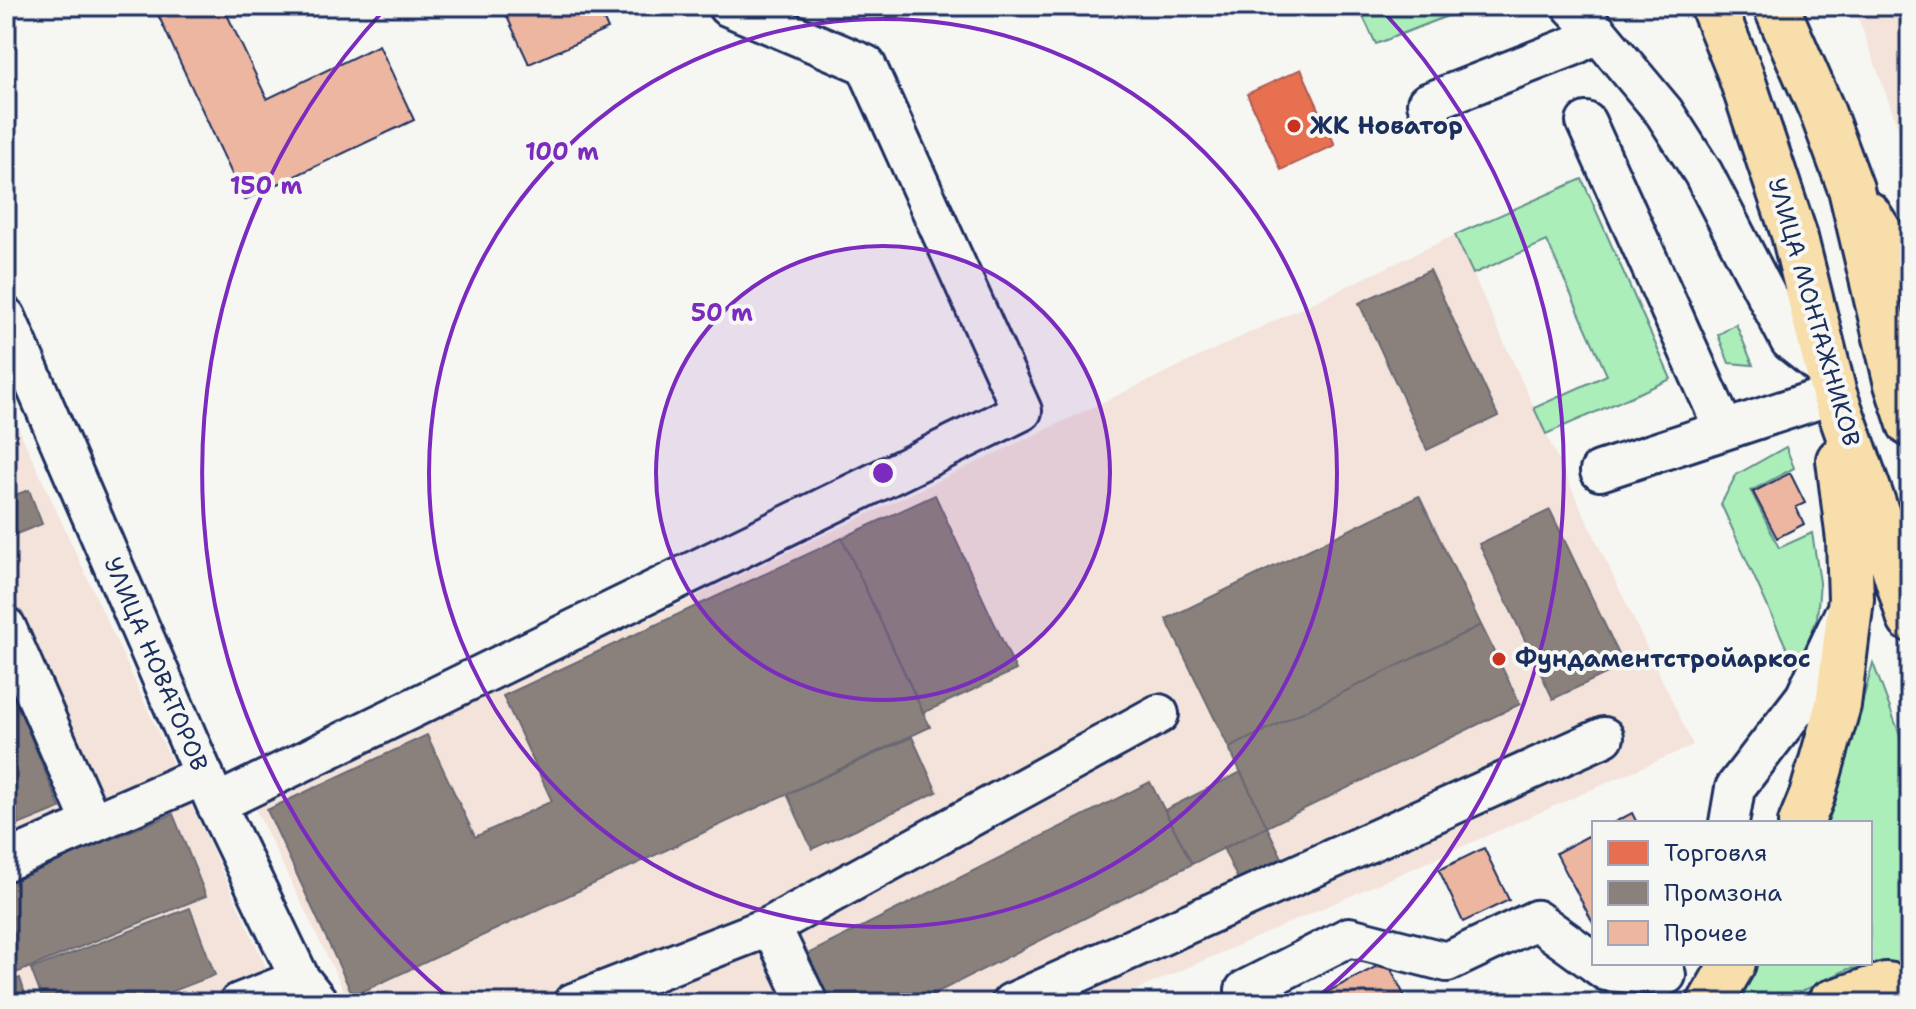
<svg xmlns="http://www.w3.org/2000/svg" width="1916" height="1009" font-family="'Shantell Sans',sans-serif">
  <rect width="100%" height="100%" fill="#f6f6f2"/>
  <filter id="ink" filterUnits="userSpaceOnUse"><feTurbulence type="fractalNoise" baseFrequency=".0125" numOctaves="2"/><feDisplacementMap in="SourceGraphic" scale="16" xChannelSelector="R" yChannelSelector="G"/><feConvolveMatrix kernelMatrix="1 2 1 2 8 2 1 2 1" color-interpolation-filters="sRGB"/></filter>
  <g filter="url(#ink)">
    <path fill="#f3e3da" d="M1854 6H1910V159L1908 155Z
      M1455 235 1546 434 1693 745 1107 1003H354L344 991 254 806Z
      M6 401 282 1002V1003H6Z"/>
    <path fill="#abeeb9" stroke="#638e8c" stroke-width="2" d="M1358 6H1473L1376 44Z
      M1582 179 1671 379 1546 434 1534 408 1607 375 1547 241 1473 274 1455 235Z
      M1736 324 1753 365 1729 363 1718 335Z
      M1786 447 1794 468 1751 491 1779 548 1812 533 1820 582 1817 618 1797 671 1721 504 1736 475Z
      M1873 663 1910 762V962L1848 969 1778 1003H1734L1757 963H1870V823H1823L1839 787Z"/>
    <path fill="#e76f51" stroke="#aa5c55" stroke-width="2" d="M1301 69 1335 145 1281 170 1247 94Z"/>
    <path fill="#8a817c" stroke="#696873" stroke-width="2" d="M1430 270 1498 416 1427 450 1359 303Z
      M29 490 42 524 6 538V498Z
      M935 495 1016 670 923 713 842 538Z
      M1419 496 1481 625 1229 748 1166 619Z
      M1550 510 1624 665 1553 699 1479 544Z
      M842 538 930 727 353 996 267 810 427 735 475 837 552 801 503 696Z
      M1481 625 1520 704 1267 827 1229 748Z
      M6 677 60 808 6 830Z
      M912 737 937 792 812 849 787 794Z
      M1241 772 1267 827 1192 864 1165 810Z
      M1150 782 1192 864 916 1003H830L806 955Z
      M173 814 206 896 6 977V882Z
      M1267 827 1288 870 1244 892 1223 848Z
      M190 908 215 975 142 1003H44L31 969Z
      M20 978 28 1003H6V983Z"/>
    <path fill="#ecb6a1" stroke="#1b2f5e" stroke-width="2" d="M154 6H223L267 99 379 45 414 120 244 200Z
      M502 6H598L608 29 529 64Z
      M1790 473 1805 503 1796 507 1804 524 1777 538 1753 492Z
      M1632 813 1637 823H1613Z
      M1594 833V925L1556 853Z
      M1484 848 1509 900 1463 922 1439 870Z
      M1387 961 1408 1003H1328L1323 994Z"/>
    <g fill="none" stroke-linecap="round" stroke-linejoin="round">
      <defs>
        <path id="minor" d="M1572 6 1598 33 1664 112 1703 173 1790 341 1829 372
          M1427 103 1573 46 1598 33
          M1586 122 1724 429
          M6 317 216 804 300 979 319 1003
          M1600 471 1834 394
          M6 627 92 823
          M216 804 1022 411 866 65 727 6
          M1729 823 1735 788 1805 697 1843 616
          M6 861 204 775
          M771 926 808 1003
          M1595 963 1606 971 1666 975
          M239 1003 300 979
          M573 1003 771 926 1159 714
          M1011 1003 1604 737
          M1252 1003 1245 990 1349 937 1447 962 1536 920 1594 962"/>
        <path id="major" d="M1713 6 1740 73 1794 234 1834 394 1884 534 1910 619
          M1776 6 1822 111 1851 189 1897 384 1910 424
          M1868 214 1910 279
          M1801 823 1812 796 1838 705 1851 599 1849 540 1839 460
          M1710 1003 1733 963
          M1830 1003 1886 985 1910 989"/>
      </defs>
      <use href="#minor" stroke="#1b2f5e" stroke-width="44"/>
      <use href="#major" stroke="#1b2f5e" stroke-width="50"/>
      <use href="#minor" stroke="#f6f6f2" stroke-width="38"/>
      <use href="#major" stroke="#f8deab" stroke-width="44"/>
    </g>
  </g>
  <circle cx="883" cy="473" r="227" fill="#7b2cbf" fill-opacity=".12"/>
  <g fill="none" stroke="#7b2cbf" stroke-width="4">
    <circle cx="883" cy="473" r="227"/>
    <circle cx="883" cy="473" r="454"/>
    <path d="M454 1002A681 681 0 0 1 385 9M1381 9A681 681 0 0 1 1312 1002"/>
  </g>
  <g fill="#c8321e" stroke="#f6f6f2" stroke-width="3">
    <circle cx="1294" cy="126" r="8"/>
    <circle cx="1499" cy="659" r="8"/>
  </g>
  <g text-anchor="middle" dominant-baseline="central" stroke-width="8" stroke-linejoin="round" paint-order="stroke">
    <g font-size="24" font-weight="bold" fill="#1b2f5e" stroke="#f6f6f2" text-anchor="start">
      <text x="1310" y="126">ЖК Новатор</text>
      <text x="1515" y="659">Фундаментстройаркос</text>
    </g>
    <g font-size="24" fill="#1b2f5e" stroke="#f6f6f2">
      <text transform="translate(1814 312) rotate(74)">УЛИЦА МОНТАЖНИКОВ</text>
      <text transform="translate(156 664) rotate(67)">УЛИЦА НОВАТОРОВ</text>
    </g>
  </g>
  <circle cx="883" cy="473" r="12" fill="#7b2cbf" stroke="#f6f6f2" stroke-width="4"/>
  <g font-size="24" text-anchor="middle" font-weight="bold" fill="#7b2cbf" stroke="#f6f6f2" stroke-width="8" stroke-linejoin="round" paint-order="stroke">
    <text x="562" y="160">100 m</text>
    <text x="266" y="194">150 m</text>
    <text x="722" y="321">50 m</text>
  </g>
  <rect width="1916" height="1009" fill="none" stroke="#f6f6f2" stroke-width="32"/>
  <rect x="16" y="16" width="1884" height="977" fill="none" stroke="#1b2f5e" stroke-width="3" filter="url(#ink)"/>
  <rect x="1592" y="821" width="280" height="144" fill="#f6f6f2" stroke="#9ea6b7" stroke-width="2"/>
  <rect x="1608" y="841" width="40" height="24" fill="#e76f51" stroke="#9ea6b7" stroke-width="2"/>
  <text x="1664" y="861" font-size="24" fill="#1b2f5e">Торговля</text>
  <rect x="1608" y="881" width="40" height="24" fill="#8a817c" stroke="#9ea6b7" stroke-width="2"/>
  <text x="1664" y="901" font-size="24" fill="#1b2f5e">Промзона</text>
  <rect x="1608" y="921" width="40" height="24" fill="#ecb6a1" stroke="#9ea6b7" stroke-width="2"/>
  <text x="1664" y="941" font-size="24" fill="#1b2f5e">Прочее</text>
</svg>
